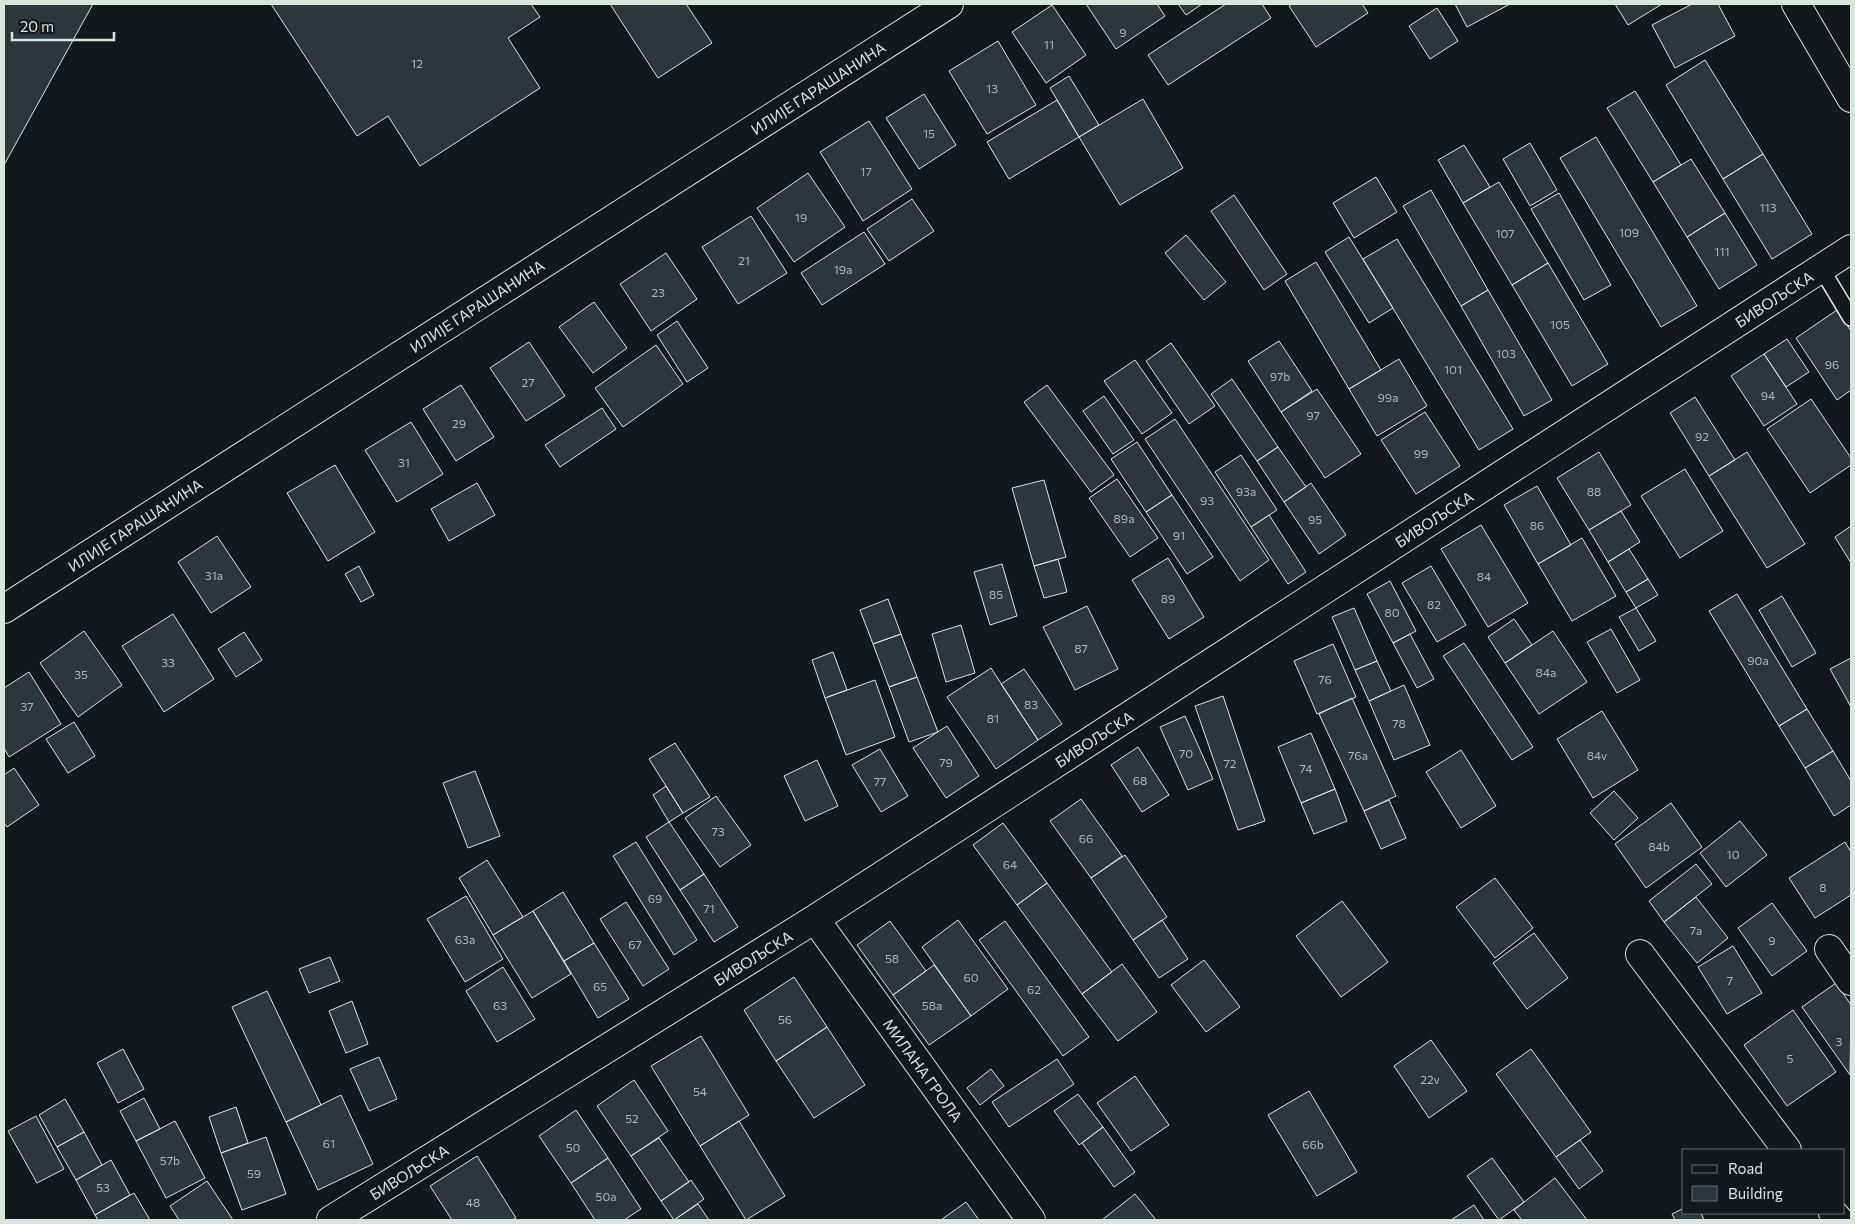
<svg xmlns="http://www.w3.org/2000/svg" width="1855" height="1224" font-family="Commissioner,sans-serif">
  <rect width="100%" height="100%" fill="#14181c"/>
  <path fill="#2c363c" stroke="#d8e6dc" d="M4 4H93L4 165Z
    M271 4H531L540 17 508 38 540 88 420 166 388 116 357 136Z
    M610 4H686L712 43 658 78Z
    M1086 4H1157L1165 16 1116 49Z
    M1178 4H1202L1186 15Z
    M1226 4H1262L1271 18 1168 85 1148 55Z
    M1292 4H1362L1368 13 1316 47 1289 6Z
    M1455 4H1510L1467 27Z
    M1615 4H1662L1628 25Z
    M1692 4H1718L1735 36 1675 68 1652 25Z
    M1052 5 1086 55 1046 83 1012 32Z
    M1437 8 1458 41 1430 59 1409 26Z
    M998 41 1036 105 987 134 949 71Z
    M1705 60 1763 154 1723 179 1666 85Z
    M1069 76 1099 125 1079 137 1050 88Z
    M1635 91 1681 165 1653 182 1607 108Z
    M924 94 956 145 919 169 886 118Z
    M1143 99 1183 168 1120 205 1079 137Z
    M1057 100 1079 137 1009 179 987 142Z
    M869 121 912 189 863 221 820 152Z
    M1596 137 1697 306 1661 327 1560 158Z
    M1530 143 1557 190 1530 206 1503 159Z
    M1464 145 1490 187 1463 203 1438 160Z
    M1763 154 1812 234 1772 259 1723 179Z
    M1691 159 1725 213 1687 237 1653 182Z
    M808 173 845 227 794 262 757 208Z
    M1376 177 1397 212 1354 238 1333 203Z
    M1499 182 1548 263 1512 285 1463 203Z
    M1431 190 1488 290 1461 306 1403 206Z
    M1559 193 1611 285 1584 300 1531 209Z
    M1234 195 1287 274 1264 290 1211 211Z
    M912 199 934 231 889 261 867 229Z
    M1725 213 1757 265 1719 289 1687 237Z
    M751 216 787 273 738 304 702 247Z
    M864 232 885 264 822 305 801 273Z
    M1186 235 1226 282 1204 300 1165 253Z
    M1349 237 1393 308 1369 323 1325 252Z
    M1397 239 1513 429 1479 450 1363 259Z
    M666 253 697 299 651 331 620 284Z
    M1316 262 1381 370 1349 389 1285 281Z
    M1548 263 1608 364 1572 386 1512 285Z
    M1488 290 1552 400 1524 416 1461 306Z
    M594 302 627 348 593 373 559 327Z
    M1837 310 1851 331V390L1837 400 1796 338Z
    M677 321 708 368 687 382 657 335Z
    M1787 339 1809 372 1786 387 1764 354Z
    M1279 341 1312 391 1281 412 1248 361Z
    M529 342 565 396 526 421 490 368Z
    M1171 343 1215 406 1189 424 1146 361Z
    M656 345 683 384 623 427 595 388Z
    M1764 354 1797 404 1764 426 1731 376Z
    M1399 359 1427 406 1377 436 1349 389Z
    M1135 360 1172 413 1142 434 1104 381Z
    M1232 379 1278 447 1257 461 1211 394Z
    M461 385 494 437 456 461 423 409Z
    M1047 385 1114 475 1091 492 1024 402Z
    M1317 389 1361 454 1325 478 1281 412Z
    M1104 396 1134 440 1113 454 1083 411Z
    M1695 397 1735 460 1709 476 1670 413Z
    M1811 399 1851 458V465L1810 493 1767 429Z
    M602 408 616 429 560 467 545 445Z
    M1425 412 1460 466 1416 494 1381 440Z
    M1175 419 1269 560 1240 581 1145 439Z
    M411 422 443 474 397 502 365 450Z
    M1137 442 1172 495 1146 512 1111 459Z
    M1278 447 1306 487 1284 502 1257 461Z
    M1599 452 1631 505 1589 530 1557 478Z
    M1747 452 1805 544 1767 568 1709 476Z
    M1241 455 1277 510 1251 527 1215 472Z
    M335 465 375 532 328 561 287 493Z
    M1685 469 1723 531 1680 558 1641 496Z
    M1117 479 1158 538 1130 557 1089 498Z
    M1044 480 1066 557 1034 566 1012 488Z
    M477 483 495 515 449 541 431 509Z
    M1311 483 1346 535 1319 554 1284 502Z
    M1537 486 1571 545 1538 564 1504 505Z
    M1172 495 1213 557 1187 574 1146 512Z
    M1621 511 1640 542 1608 562 1589 530Z
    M1269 515 1306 572 1288 584 1251 527Z
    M1481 525 1528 603 1488 627 1441 549Z
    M1851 526V563L1835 537Z
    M217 536 251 587 211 613 178 562Z
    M1582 538 1616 596 1572 621 1538 564Z
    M1629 549 1648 579 1626 592 1608 562Z
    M1168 558 1204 617 1169 639 1132 580Z
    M1058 559 1067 592 1044 598 1034 566Z
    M1002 564 1017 616 990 625 974 572Z
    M359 566 374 595 361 602 345 574Z
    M1431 566 1466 625 1437 642 1402 583Z
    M1648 579 1658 595 1636 608 1626 592Z
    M1390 581 1416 631 1393 643 1367 594Z
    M1737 594 1807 709 1779 726 1709 611Z
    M1782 596 1816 653 1792 667 1759 610Z
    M888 599 901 634 873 644 860 610Z
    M1087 606 1118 669 1075 690 1043 627Z
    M1354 608 1377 661 1355 670 1332 617Z
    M1636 608 1656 641 1639 651 1619 617Z
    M173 614 214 679 164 712 122 646Z
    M1514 619 1532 645 1505 663 1488 637Z
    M961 625 975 673 946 682 932 634Z
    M1611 629 1640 680 1617 693 1587 642Z
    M84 631 122 685 78 717 40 663Z
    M1553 631 1587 682 1539 714 1505 663Z
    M244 632 262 660 236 677 218 649Z
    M901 634 917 677 889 687 873 644Z
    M1410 634 1434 679 1417 688 1393 643Z
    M1464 643 1533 747 1512 760 1443 656Z
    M1333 644 1356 697 1317 714 1294 661Z
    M833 652 847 690 825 698 812 660Z
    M1851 658V707L1830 669Z
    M1377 661 1391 691 1369 701 1355 670Z
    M991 668 1038 740 996 769 947 697Z
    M1024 669 1062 724 1038 740 1001 684Z
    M29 672 61 724 9 757 4 748V688Z
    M917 677 938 732 909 742 889 687Z
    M875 680 895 737 846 755 825 698Z
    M1404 685 1430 745 1394 760 1369 701Z
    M1223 696 1265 821 1238 830 1195 706Z
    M1352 698 1396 796 1364 811 1319 714Z
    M1807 709 1833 751 1805 768 1779 726Z
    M1602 711 1638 770 1593 798 1557 739Z
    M1185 716 1213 779 1188 790 1160 727Z
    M74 722 95 756 68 773 46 739Z
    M947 726 979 776 946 798 913 748Z
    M1311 733 1335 789 1301 803 1278 747Z
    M675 743 710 797 683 813 649 759Z
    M1138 747 1169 795 1142 812 1111 765Z
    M880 749 908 796 881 812 852 765Z
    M1461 750 1496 806 1461 828 1426 772Z
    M1833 751 1851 781V805L1834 816 1805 768Z
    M817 760 838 806 805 821 784 776Z
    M14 768 39 805 7 827 4 823V775Z
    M475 771 500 836 468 848 443 783Z
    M666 786 683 813 669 822 653 795Z
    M1335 789 1347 821 1314 834 1301 803Z
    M1614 791 1638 818 1614 840 1590 813Z
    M716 796 751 845 720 867 685 818Z
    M1081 799 1122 856 1091 878 1050 821Z
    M1389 800 1406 838 1381 849 1364 811Z
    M1671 803 1702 847 1646 888 1615 844Z
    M1740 821 1767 855 1726 887 1700 853Z
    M669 822 704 874 680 890 646 837Z
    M1003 823 1047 883 1017 905 973 845Z
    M636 842 697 940 674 955 613 856Z
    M1845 842 1851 852V895L1815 918 1789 878Z
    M1125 855 1167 917 1133 940 1091 878Z
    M487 860 523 917 493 935 459 878Z
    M1696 864 1712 884 1664 922 1649 901Z
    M704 874 738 927 714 942 680 890Z
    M1495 878 1533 928 1495 958 1456 907Z
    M1047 883 1112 972 1082 994 1017 905Z
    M563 892 594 943 564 961 533 911Z
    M466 896 503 959 465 982 427 919Z
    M1696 897 1728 938 1697 963 1664 922Z
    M1342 901 1388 962 1341 997 1296 936Z
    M626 902 669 969 643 986 600 919Z
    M1772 903 1807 951 1772 976 1738 928Z
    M533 911 571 974 532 998 493 935Z
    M958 920 1008 989 971 1016 922 947Z
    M1162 920 1188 959 1159 978 1133 940Z
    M890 921 926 971 893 995 857 945Z
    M1005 921 1089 1037 1063 1056 979 940Z
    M1534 933 1568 978 1527 1009 1493 963Z
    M594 943 629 999 598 1018 564 961Z
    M1733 946 1762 993 1727 1014 1698 967Z
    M330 957 340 981 309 993 299 969Z
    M1204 960 1240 1007 1206 1032 1171 985Z
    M1122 964 1157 1012 1118 1041 1082 994Z
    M934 965 971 1016 929 1045 893 995Z
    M503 967 535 1019 497 1042 466 991Z
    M794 977 827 1027 776 1061 744 1010Z
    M1836 983 1851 1005 1850 1075 1802 1007Z
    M267 991 321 1105 286 1122 232 1007Z
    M352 1001 368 1044 346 1053 329 1011Z
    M1793 1010 1836 1072 1787 1106 1744 1045Z
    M827 1027 865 1085 814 1118 776 1061Z
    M701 1036 749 1115 700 1146 651 1066Z
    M1431 1040 1467 1091 1429 1118 1394 1066Z
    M123 1049 144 1089 118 1103 97 1063Z
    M1531 1049 1591 1132 1556 1157 1496 1074Z
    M379 1057 397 1099 369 1111 350 1069Z
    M1057 1059 1074 1084 1009 1127 992 1102Z
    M991 1069 1004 1086 980 1105 967 1088Z
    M1135 1076 1169 1125 1131 1151 1097 1103Z
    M634 1080 668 1131 631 1156 597 1106Z
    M1309 1091 1357 1172 1317 1196 1268 1115Z
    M1078 1094 1103 1127 1079 1145 1054 1111Z
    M341 1095 373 1164 318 1190 286 1122Z
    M144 1098 160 1129 136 1141 120 1111Z
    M65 1099 84 1132 57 1147 39 1115Z
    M236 1107 248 1143 221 1153 209 1117Z
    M576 1110 608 1158 571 1183 539 1136Z
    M36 1116 64 1169 37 1183 8 1131Z
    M175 1121 205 1178 166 1198 136 1141Z
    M739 1121 785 1196 746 1220 700 1146Z
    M1103 1127 1135 1172 1114 1187 1082 1143Z
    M84 1132 102 1165 76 1180 57 1147Z
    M266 1137 286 1194 242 1210 221 1153Z
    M659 1138 689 1182 661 1201 631 1156Z
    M1580 1140 1603 1171 1579 1189 1556 1157Z
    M477 1156 516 1218 512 1220H452L430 1186Z
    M608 1158 641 1209 624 1220H595L571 1183Z
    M1492 1158 1524 1202 1499 1220 1467 1176Z
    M111 1160 130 1195 95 1215 76 1180Z
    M1555 1178 1587 1220H1522L1514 1210Z
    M691 1180 704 1199 674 1220 661 1201Z
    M207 1181 233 1220H179L170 1206Z
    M134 1193 150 1220H98L95 1215Z
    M1135 1194 1156 1220H1102Z
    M966 1202 979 1220H941Z
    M698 1204 709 1220H674Z
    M1474 1205 1484 1220H1451Z
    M1684 1208V1213H1701L1704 1220H1675L1672 1214Z"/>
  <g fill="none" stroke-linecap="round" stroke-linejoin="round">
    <defs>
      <path id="service" d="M1821 268 1851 318"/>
      <path id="minor" d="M4 609 949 4
        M815 919 1031 1220
        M1829 949 1851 981
        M1640 954 1787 1150
        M1833 1213 1839 1220
        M331 1220 815 919 1851 249"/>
      <path id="secondary" d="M1796 4 1851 98"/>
    </defs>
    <use href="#service" stroke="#d8e6dc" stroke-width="18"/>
    <use href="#minor" stroke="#d8e6dc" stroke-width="30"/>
    <use href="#secondary" stroke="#d8e6dc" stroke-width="30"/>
    <use href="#service" stroke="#14181c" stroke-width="15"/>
    <use href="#minor" stroke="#14181c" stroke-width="28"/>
    <use href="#secondary" stroke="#14181c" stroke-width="28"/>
  </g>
  <g text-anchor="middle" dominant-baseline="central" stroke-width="4" stroke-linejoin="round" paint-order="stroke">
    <g font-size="12" fill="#adbab4">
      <text x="1123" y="32">9</text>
      <text x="1049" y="44">11</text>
      <text x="417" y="63">12</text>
      <text x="992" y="88">13</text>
      <text x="929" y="133">15</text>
      <text x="866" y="171">17</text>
      <text x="1768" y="207">113</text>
      <text x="801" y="217">19</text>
      <text x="1629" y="232">109</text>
      <text x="1505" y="233">107</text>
      <text x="1722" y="251">111</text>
      <text x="744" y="260">21</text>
      <text x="843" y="269">19a</text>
      <text x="658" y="292">23</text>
      <text x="1560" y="324">105</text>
      <text x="1506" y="353">103</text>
      <text x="1832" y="364">96</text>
      <text x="1453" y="369">101</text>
      <text x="1280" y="376">97b</text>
      <text x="528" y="382">27</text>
      <text x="1768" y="395">94</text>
      <text x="1388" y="397">99a</text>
      <text x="1313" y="415">97</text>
      <text x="459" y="423">29</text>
      <text x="1702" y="436">92</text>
      <text x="1421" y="453">99</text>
      <text x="404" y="462">31</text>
      <text x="1246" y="491">93a</text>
      <text x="1594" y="491">88</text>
      <text x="1207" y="500">93</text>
      <text x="1124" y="518">89a</text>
      <text x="1315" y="519">95</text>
      <text x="1537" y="525">86</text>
      <text x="1179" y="535">91</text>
      <text x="214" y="575">31a</text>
      <text x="1484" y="576">84</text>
      <text x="996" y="594">85</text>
      <text x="1168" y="598">89</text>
      <text x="1434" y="604">82</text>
      <text x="1392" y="612">80</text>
      <text x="1081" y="648">87</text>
      <text x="1758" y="660">90a</text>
      <text x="168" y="662">33</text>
      <text x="1546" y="672">84a</text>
      <text x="81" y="674">35</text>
      <text x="1325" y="679">76</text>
      <text x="1031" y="704">83</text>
      <text x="27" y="706">37</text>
      <text x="993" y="718">81</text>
      <text x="1399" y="723">78</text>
      <text x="1186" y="753">70</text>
      <text x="1358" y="755">76a</text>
      <text x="1597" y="755">84v</text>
      <text x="946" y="762">79</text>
      <text x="1230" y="763">72</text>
      <text x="1306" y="768">74</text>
      <text x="1140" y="780">68</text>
      <text x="880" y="781">77</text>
      <text x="718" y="831">73</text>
      <text x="1086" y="838">66</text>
      <text x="1659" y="846">84b</text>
      <text x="1733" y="854">10</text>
      <text x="1010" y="864">64</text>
      <text x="1823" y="887">8</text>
      <text x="655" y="898">69</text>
      <text x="709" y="908">71</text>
      <text x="1696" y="930">7a</text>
      <text x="465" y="939">63a</text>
      <text x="1772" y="940">9</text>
      <text x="635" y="944">67</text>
      <text x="892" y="958">58</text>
      <text x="971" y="977">60</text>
      <text x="1730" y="980">7</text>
      <text x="600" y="986">65</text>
      <text x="1034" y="989">62</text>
      <text x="500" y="1005">63</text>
      <text x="932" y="1005">58a</text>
      <text x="785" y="1019">56</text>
      <text x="1839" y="1041">3</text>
      <text x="1790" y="1058">5</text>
      <text x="1430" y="1079">22v</text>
      <text x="700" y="1091">54</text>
      <text x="632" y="1118">52</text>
      <text x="329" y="1143">61</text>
      <text x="1313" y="1144">66b</text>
      <text x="573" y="1147">50</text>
      <text x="170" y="1160">57b</text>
      <text x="254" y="1173">59</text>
      <text x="103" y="1187">53</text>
      <text x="606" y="1196">50a</text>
      <text x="473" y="1202">48</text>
    </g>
    <g font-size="15" fill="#d8e6dc" stroke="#14181c">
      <text transform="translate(818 88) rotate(-33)">ИЛИЈЕ ГАРАШАНИНА</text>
      <text transform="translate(1774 299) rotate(-33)">БИВОЉСКА</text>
      <text transform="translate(477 306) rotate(-33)">ИЛИЈЕ ГАРАШАНИНА</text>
      <text transform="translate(1434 519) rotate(-33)">БИВОЉСКА</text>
      <text transform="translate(135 525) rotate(-33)">ИЛИЈЕ ГАРАШАНИНА</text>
      <text transform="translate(1094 739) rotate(-33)">БИВОЉСКА</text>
      <text transform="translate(753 958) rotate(-32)">БИВОЉСКА</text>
      <text transform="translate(923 1070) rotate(54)">МИЛАНА ГРОЛА</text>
      <text transform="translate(409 1172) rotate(-32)">БИВОЉСКА</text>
    </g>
  </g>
  <rect width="1855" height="1224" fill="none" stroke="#d8e6dc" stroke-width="10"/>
  <rect x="1682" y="1149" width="162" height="65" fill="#14181c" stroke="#626a69"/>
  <rect x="1692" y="1165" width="25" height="8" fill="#14181c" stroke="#626a69"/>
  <text x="1728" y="1174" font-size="15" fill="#d8e6dc">Road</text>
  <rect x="1692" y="1186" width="25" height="15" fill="#2c363c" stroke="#626a69"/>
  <text x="1728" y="1199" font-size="15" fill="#d8e6dc">Building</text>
  <path d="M12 32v8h102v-8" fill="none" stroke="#d8e6dc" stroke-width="2.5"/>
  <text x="20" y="32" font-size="15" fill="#d8e6dc" stroke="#14181c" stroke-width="4" paint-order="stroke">20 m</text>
</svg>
